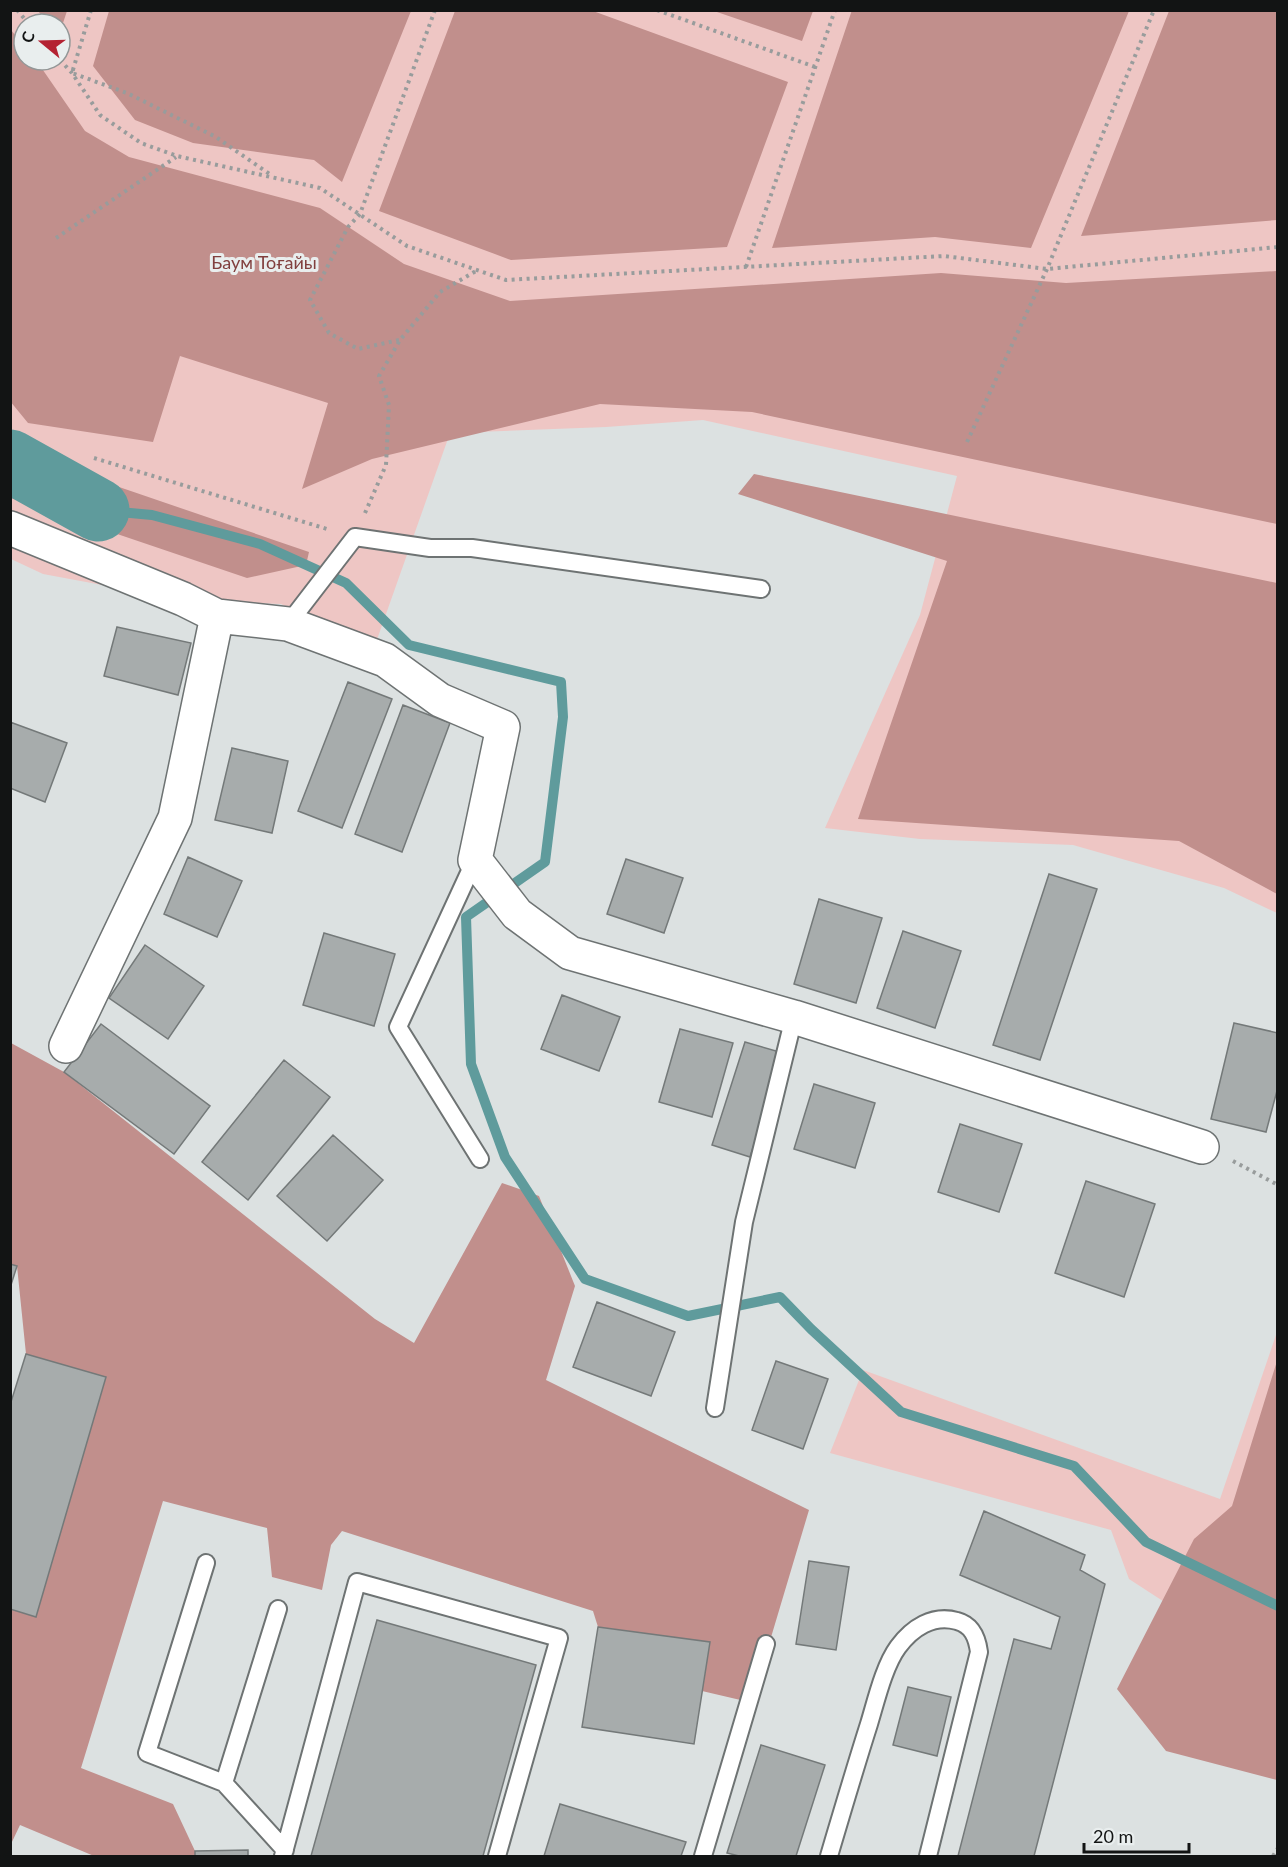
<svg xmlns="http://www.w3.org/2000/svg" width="1288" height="1867" font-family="Lato,sans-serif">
  <rect width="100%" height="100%" fill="#dce1e1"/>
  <path fill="#eec6c4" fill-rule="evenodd" d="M10 11H1277V913L1224 888 1073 845 920 839 825 828 920 615 957 476 703 420 606 427 450 433 374 648 281 604 183 600 43 574 11 559ZM24 24H60V60H24Z
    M1277 1332 1278 1639 1189 1618 1129 1579 1111 1530 830 1453 863 1370 1220 1499Z"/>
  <path fill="#c18f8c" d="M852 10 1129 11 1031 248 935 237 772 248Z
    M38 11H67L60 32V24H49Z
    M109 11V10L411 11 342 182 314 160 193 143 135 120 93 66Z
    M455 11H593L788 82 727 247 511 260 379 211Z
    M714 11H813L802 41Z
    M1169 11H1277V220L1081 236Z
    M11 30 24 46V60H36L85 131 129 157 320 208 404 264 510 301 941 273 1066 283 1277 271V524L752 412 600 404 372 459 302 489 328 403 180 356 153 442 28 423 10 401Z
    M11 450 309 552 306 565 247 578 11 498Z
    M754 474 1277 583V894L1179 841 858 819 947 561 738 494Z
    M11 1043 64 1072 375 1319 414 1343 502 1183 539 1196 575 1286 546 1380 809 1510 772 1634 749 1702 702 1691 710 1642 598 1627 593 1611 342 1531 331 1545 322 1590 272 1577 267 1528 163 1501 81 1768 173 1804 195 1851V1856H94L20 1825 11 1844V1609L35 1616 105 1377 26 1354 17 1266 10 1264Z
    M1277 1361V1780L1166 1751 1117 1689 1194 1539 1232 1506Z"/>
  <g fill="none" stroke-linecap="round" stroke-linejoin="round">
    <path stroke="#5f9b9c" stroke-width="10" d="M98 510 152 515 260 544 346 583 409 645 561 682 563 717 545 862 466 917 471 1064 505 1157 585 1279 688 1316 780 1297 811 1329 901 1412 1074 1466 1146 1542 1278 1606"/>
    <path stroke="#5f9b9c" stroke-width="63" d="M10 461 98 510"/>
  </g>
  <path fill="#a7acac" stroke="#747979" stroke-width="1.5" d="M117 627 191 643 178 695 104 676Z
    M348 682 392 699 342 828 298 811Z
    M403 705 450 723 402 852 355 834Z
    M10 722 67 743 45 802 10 788Z
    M232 748 288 761 272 833 215 820Z
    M188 857 242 881 217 937 164 914Z
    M626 859 683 878 664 933 607 914Z
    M1049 874 1097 889 1040 1060 993 1045Z
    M819 899 882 918 856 1003 794 984Z
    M903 931 961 951 935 1028 877 1008Z
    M324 933 395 954 374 1026 303 1005Z
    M145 945 204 986 168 1039 109 998Z
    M562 995 620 1017 599 1071 541 1049Z
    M1234 1023 1278 1033V1087L1266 1132 1211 1119Z
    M101 1024 210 1106 174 1154 64 1072Z
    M680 1029 733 1043 712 1117 659 1102Z
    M745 1042 783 1053 750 1157 712 1145Z
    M284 1060 330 1097 248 1200 202 1162Z
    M814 1084 875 1103 855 1168 794 1149Z
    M960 1124 1022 1144 999 1212 938 1192Z
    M333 1135 383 1180 327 1241 277 1196Z
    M1086 1181 1155 1204 1124 1297 1055 1273Z
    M10 1264 17 1266 10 1288Z
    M597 1302 675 1332 651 1396 573 1367Z
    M26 1354 106 1377 36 1617 10 1609V1405Z
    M776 1361 828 1379 803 1449 752 1430Z
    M984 1511 1085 1555 1080 1570 1105 1584 1034 1856H958L1014 1639 1051 1649 1060 1617 960 1575Z
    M809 1561 849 1567 836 1650 796 1644Z
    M377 1620 536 1665 483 1856H311Z
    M598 1627 710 1642 694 1744 582 1727Z
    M908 1687 951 1697 937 1756 893 1745Z
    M761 1745 825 1765 796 1856H739L727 1853Z
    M560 1804 686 1842 681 1856H544Z
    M248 1850V1856H195V1851Z"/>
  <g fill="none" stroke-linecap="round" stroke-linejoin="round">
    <defs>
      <path id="service" d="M288 624 355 537 430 548H472L761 589
        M475 860 398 1027 480 1159
        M715 1408 744 1222 794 1017
        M206 1563 147 1753 224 1783
        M278 1609 224 1783 285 1850
        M283 1856 357 1582 559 1638 497 1856
        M703 1856 766 1644
        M829 1856C842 1812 855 1768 869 1724 876 1701 884 1666 898 1647 912 1628 933 1614 957 1621 972 1625 977 1637 979 1652L928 1856"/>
      <path id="minor" d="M10 528 183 599 217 616 288 624 385 660 440 700 503 727 475 860 517 914 570 953 794 1017 1202 1147
        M66 1046 175 818 217 616"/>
    </defs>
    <use href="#service" stroke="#6e7373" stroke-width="20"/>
    <use href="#minor" stroke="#6e7373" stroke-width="36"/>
    <path stroke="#989c9c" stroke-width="4" stroke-dasharray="3 4.5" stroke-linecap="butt" d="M17 10 29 24
      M91 10 72 73 127 93 216 137 271 175
      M657 10 815 67
      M60 60 72 73 100 115 141 143 177 156 320 188 407 246 506 280 944 256 1047 269 1278 247
      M56 238 176 157
      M746 267 835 10
      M399 340 358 349 329 333 310 300 348 227 360 214 435 10
      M967 442 1047 269 1154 10
      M94 458 327 529
      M365 513 386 465 389 405 379 376 400 340 440 292 476 271
      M1233 1161 1278 1185
      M1273 1856 1278 1848"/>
    <use href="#service" stroke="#fff" stroke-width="16"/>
    <use href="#minor" stroke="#fff" stroke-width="33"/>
  </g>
  <g text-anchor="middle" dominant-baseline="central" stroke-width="6" stroke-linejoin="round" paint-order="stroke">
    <g font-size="18" fill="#813f3e" stroke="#e9eeee">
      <text x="264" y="262">Баум Тоғайы</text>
    </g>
  </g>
  <rect width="1288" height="1867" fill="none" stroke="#121414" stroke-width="24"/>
  <g transform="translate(42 42) rotate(289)"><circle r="28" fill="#e9eeee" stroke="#939797" stroke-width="1.5"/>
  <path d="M0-4.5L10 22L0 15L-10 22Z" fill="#b42232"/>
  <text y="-9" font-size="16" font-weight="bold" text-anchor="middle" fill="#121414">С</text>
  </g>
  <path d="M1084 1843v9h105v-9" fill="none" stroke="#121414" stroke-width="3"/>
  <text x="1093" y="1843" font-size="18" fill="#121414" stroke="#e9eeee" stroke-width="4.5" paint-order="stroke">20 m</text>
</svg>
